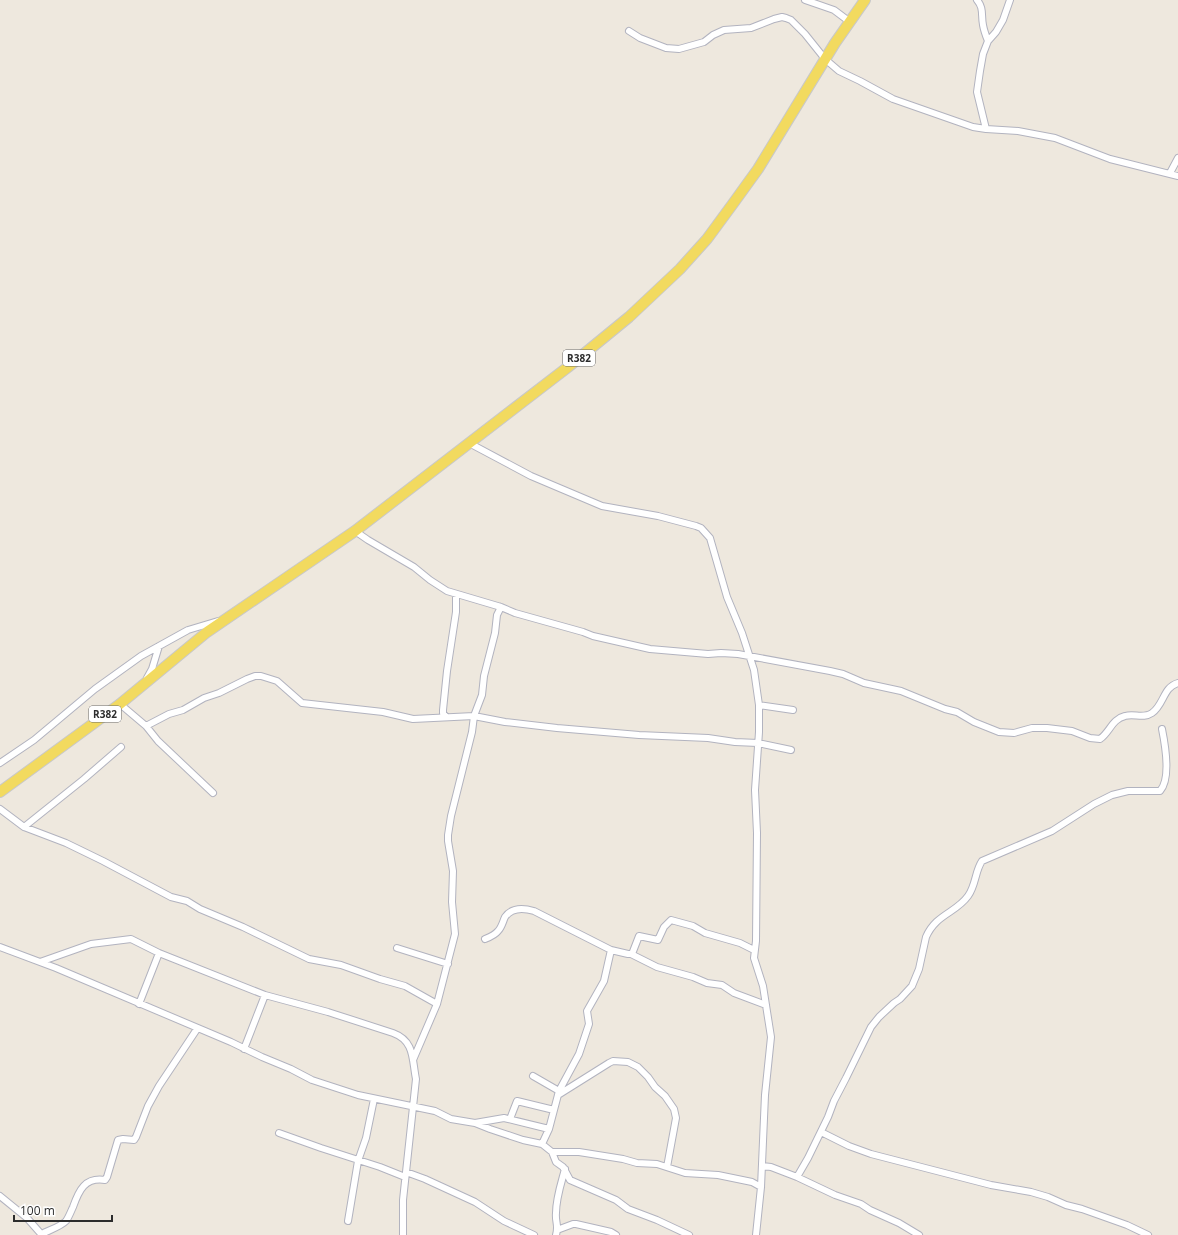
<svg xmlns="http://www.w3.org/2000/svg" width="1178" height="1235" font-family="'Open Sans',sans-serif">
  <rect width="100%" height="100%" fill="#eee8de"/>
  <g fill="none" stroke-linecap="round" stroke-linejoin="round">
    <defs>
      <path id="street" d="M805 0 834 10 850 22
        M977 0C984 8 981 15 983 25 984 31 986 36 988 41
        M629 31 640 38 666 48 679 49 704 42 713 35 724 30 751 28 774 19 782 17 786 18 791 20 805 34 825 59 839 71 860 81 893 99 973 127 986 129 1018 131 1055 138 1110 159 1178 176
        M986 129 977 92 980 71 983 54 988 41 996 32 1003 20 1010 0
        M1170 173 1178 158
        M469 443 531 476 602 506 658 516 696 526 701 528 710 538 727 597 742 633 754 670 759 705V732L755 790 757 833 756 941 754 958 763 986 771 1037 765 1095 761 1187 756 1235
        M355 531 368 540 414 567 430 580 447 591 501 607 515 613 583 632 593 636 650 649 708 654 721 653 738 654 830 671 843 674 864 683 901 691 945 709 957 712 974 722 999 732 1014 733 1032 728H1047L1072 731 1090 738 1100 739C1110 732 1112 719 1125 716 1134 713 1143 719 1152 713 1164 705 1163 687 1178 683
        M147 678 152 669 159 646
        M120 704 146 726 158 741 213 793
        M759 705 793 710
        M446 717 443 713V710L447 671 456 612V594
        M146 726 169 714 183 710 204 698 219 693 247 679 255 676H261L277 681 302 703 383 712 413 719 474 716 505 722 557 728 639 735 708 738 735 742 758 743 791 750
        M0 763 34 740 95 689 141 656 188 630 218 621
        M0 809 24 827 66 843 103 861 171 897 187 901 200 909 243 927 309 959 341 965 380 979 405 986 437 1004
        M24 827 84 779 121 747
        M485 939C490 937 495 935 498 931 502 927 503 921 505 917 512 907 524 908 534 911L611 950 628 954H632L639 936 658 940 664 927 671 920 693 926 705 933 740 943 754 950
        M0 947 56 968 231 1042 262 1057 291 1069 312 1080 358 1095 435 1111 451 1119 475 1123 490 1129 523 1140 542 1144 552 1152 556 1162 563 1167 570 1180 616 1200 628 1209 657 1220 689 1235
        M397 948 448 964
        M631 954 657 967 693 977 707 983 722 985 734 993 766 1005
        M40 962 91 944 131 939 159 953 265 995 328 1012 393 1033C415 1041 412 1060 416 1079L403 1200V1235
        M139 1004 159 953
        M244 1049 265 995
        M413 1060 437 1004 455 934 452 902 453 871 448 841V835L451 816 472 732 474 716 482 695 484 676 495 633 497 615 501 607
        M533 1076 559 1091
        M558 1095 609 1063 613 1061 628 1062 638 1067 648 1077 655 1087 665 1096 674 1109 676 1118 667 1167
        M510 1119 517 1101 554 1110
        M475 1123 504 1118 549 1129
        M821 1132 849 1146 871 1154 991 1185 1031 1192 1048 1197 1066 1205 1082 1209 1127 1225 1148 1235
        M279 1133 321 1148 380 1167 405 1177
        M542 1144 549 1129 559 1091 579 1054 589 1024 587 1011 604 981 611 950
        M552 1152H579L623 1159 637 1163 657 1164 685 1173 718 1175 752 1182 761 1187
        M762 1166 771 1167 797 1177 835 1195 861 1204 870 1210 899 1223 919 1235
        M406 1172 425 1179 475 1202 504 1221 534 1235
        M797 1177 808 1158 828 1117 834 1101 846 1078 871 1027 879 1017 894 1003 900 999 912 986 919 969 926 937C936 914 956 913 968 896 976 885 975 871 982 861L1052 831 1094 804 1112 795 1128 791H1160C1171 779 1165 744 1162 729
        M0 1196 27 1218 42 1235
        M348 1221 358 1161 366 1138 374 1099
        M557 1230 573 1224H576L611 1232 616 1235
        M42 1234C49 1230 60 1227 66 1221 69 1217 71 1211 73 1207 79 1190 85 1177 105 1180L107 1177 118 1140 123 1139 134 1140 136 1137 148 1106 159 1086 197 1029
        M556 1235C559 1225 555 1222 556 1213 556 1198 561 1184 565 1169"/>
      <path id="primary" d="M0 792 120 704 207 632 355 531 568 367 629 317 680 269 707 239 732 205 758 169 835 43 865 0"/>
    </defs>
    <use href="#street" stroke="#b2b3bf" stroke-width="8"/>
    <use href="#primary" stroke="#c8c8c8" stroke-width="12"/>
    <use href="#street" stroke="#fff" stroke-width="6"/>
    <use href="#primary" stroke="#f2da5f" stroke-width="10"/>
  </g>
  <g text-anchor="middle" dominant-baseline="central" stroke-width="3" stroke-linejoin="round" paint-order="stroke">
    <g fill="#fff" stroke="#6b6b6b" stroke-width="1">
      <rect x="563" y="350" width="32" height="16" rx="3"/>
      <rect x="89" y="706" width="32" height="16" rx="3"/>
    </g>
    <g font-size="10" font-weight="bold" fill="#2c2c2c">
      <text x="579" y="358">R382</text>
      <text x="105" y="714">R382</text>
    </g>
  </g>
  <path d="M14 1215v6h98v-6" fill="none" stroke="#2c2c2c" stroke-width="2"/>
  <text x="20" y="1215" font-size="12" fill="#2c2c2c" stroke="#ffffff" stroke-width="3" paint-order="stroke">100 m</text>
</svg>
